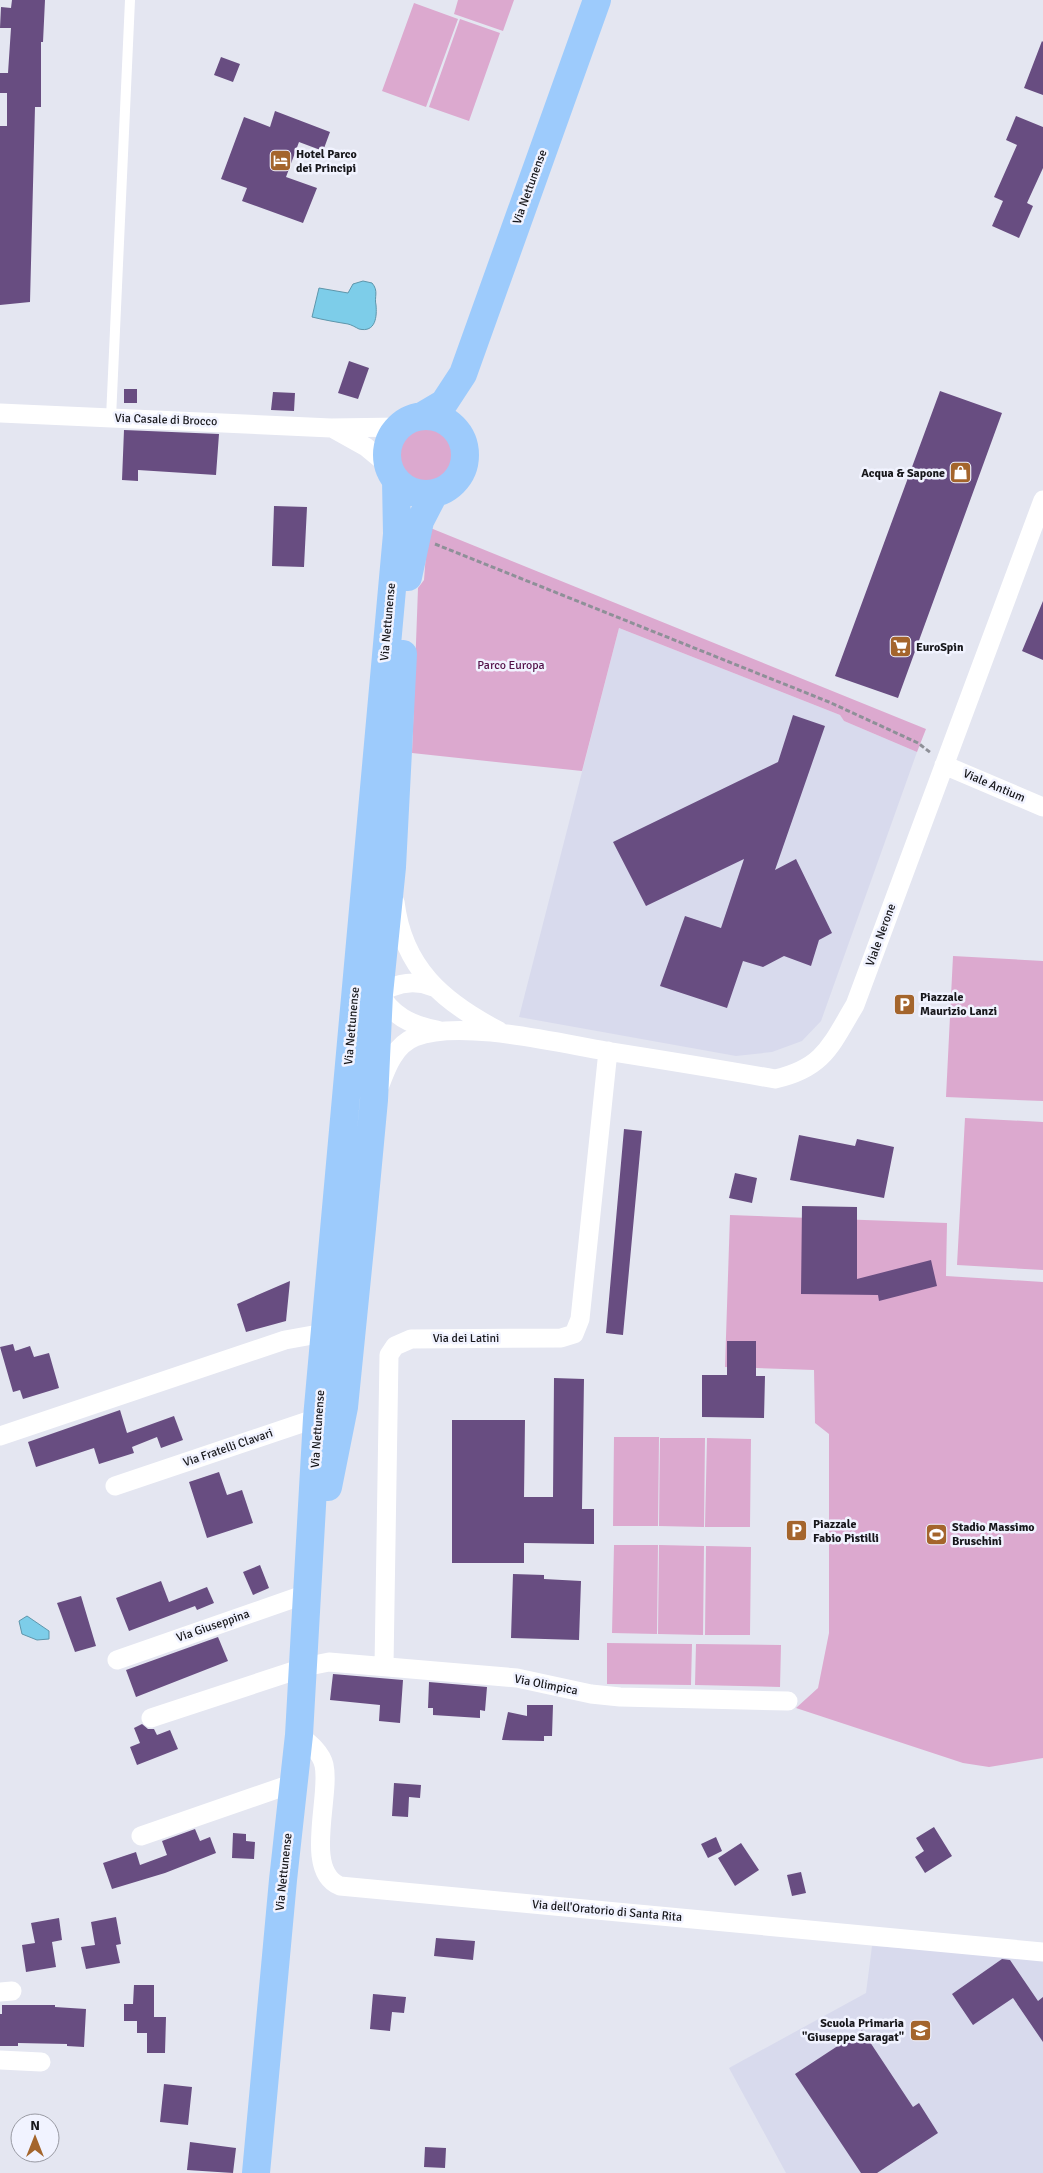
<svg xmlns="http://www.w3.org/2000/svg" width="1043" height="2173" font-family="Signika,sans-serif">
  <rect width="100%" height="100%" fill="#e4e6f1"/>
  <path fill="#d8daed" d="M619 628 840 715 844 721 917 752 821 1021 802 1041 772 1052 736 1056 519 1017Z
    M872 1946 1043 1958V2173H786L729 2068 866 1993Z"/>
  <path fill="#dca9cf" d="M458 0H514L503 31 454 14Z
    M414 3 458 19 426 107 382 91Z
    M460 19 500 33 469 121 429 107Z
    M397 456a30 30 0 1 1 60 0a30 30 0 1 1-60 0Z
    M428 527 926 729 917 752 844 721 840 715 619 628 582 771 412 753 418 588 424 580Z
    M953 956 1043 961V1101L946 1097Z
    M965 1118 1043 1122V1270L957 1265Z
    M730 1215 947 1223 946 1276 1043 1282V1758L989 1767 963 1763 796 1708 818 1688 829 1633V1434L815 1423 814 1370 725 1367Z
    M614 1437H659L658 1526H613Z
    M660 1438H705L704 1527 659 1526Z
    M707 1438 751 1439 750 1527H705Z
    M614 1545H658L657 1634 612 1633Z
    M659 1545 704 1546 703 1635 658 1634Z
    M706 1546 751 1547 750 1635H705Z
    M607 1643 692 1644 691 1685 607 1684Z
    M696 1644 781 1645 780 1687 695 1685Z"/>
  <path fill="#7dcde9" stroke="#5e96ab" d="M363 281 372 283C379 291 374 297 376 305 377 316 376 333 359 329 355 327 352 325 348 324 336 322 324 320 312 317L319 288 348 293 353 284Z
    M27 1616 49 1631V1639L37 1640 22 1634 19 1621Z"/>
  <path fill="#684d81" d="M12 0H45L43 42H41V107H35L30 302 0 305V126H7V93H0V73H8L11 28H0L1 7 11 8Z
    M1042 41 1043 42V95L1024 88Z
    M221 57 240 64 233 82 214 75Z
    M275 111 330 132 323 151 299 142 286 177 317 188 303 223 242 201 247 188 221 179 244 117 270 127Z
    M1016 116 1043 127V168L1027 203 1033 206 1019 238 992 226 1003 201 994 197 1017 145 1006 140Z
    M349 361 369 368 358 399 338 393Z
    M124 389H137V403H124Z
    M940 391 1002 413 898 698 835 676Z
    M273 392 295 393 294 411 271 410Z
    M124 430 219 434 216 475 138 470V481L122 480Z
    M274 506 307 507 304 567 272 566Z
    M1043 601V660L1022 651Z
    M793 715 825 726 775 870 796 859 832 933 819 940 811 966 784 956 763 967 743 961 727 1008 660 986 685 916 721 928 744 859 646 906 613 842 778 762Z
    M624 1129 642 1131 623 1335 606 1333Z
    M799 1135 855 1146 857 1139 894 1147 884 1198 790 1180Z
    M735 1173 757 1178 752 1203 729 1198Z
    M802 1206 857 1207V1279L931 1260 937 1286 879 1301 878 1295 801 1294Z
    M290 1281 286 1321 246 1332 237 1304Z
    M727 1341H756V1376H765L764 1418 702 1417V1375H727Z
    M13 1344 15 1351 30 1346 34 1357 49 1353 59 1388 23 1399 20 1390 13 1392 0 1347Z
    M554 1378 584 1379 582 1509H594V1544L524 1543V1563H452V1420H525L524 1497H553Z
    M120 1410 127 1433 174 1416 183 1440 161 1448 157 1437 132 1447 134 1453 99 1464 94 1448 36 1467 28 1442Z
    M219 1472 227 1495 242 1490 253 1523 207 1538 189 1482Z
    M260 1565 269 1588 253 1595 243 1572Z
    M513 1574 544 1575V1579L581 1581 579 1640 511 1638Z
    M161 1581 169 1602 207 1587 214 1603 197 1610 195 1606 129 1631 116 1598Z
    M81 1596 96 1646 75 1652 57 1603Z
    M218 1637 228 1661 136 1697 126 1670Z
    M333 1674 403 1680 400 1723 379 1721 380 1705 330 1700Z
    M429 1682 487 1687 485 1711 480 1710V1718L433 1715V1708H428Z
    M527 1705H553L552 1736H544V1741L502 1740 508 1712 527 1716Z
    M142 1724 148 1729H154L157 1735 170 1730 178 1749 137 1765 130 1747 140 1743 134 1728Z
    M394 1783 421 1785 420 1798 409 1797 408 1817 392 1816Z
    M934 1827 952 1856 925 1873 915 1857 924 1851 916 1838Z
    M195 1829 200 1841 210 1837 216 1853 165 1873 112 1889 103 1863 136 1852 140 1865 167 1855 162 1841Z
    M233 1833 246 1834V1841L255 1842 254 1859 232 1858Z
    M716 1837 722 1851 708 1858 701 1844Z
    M741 1843 759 1870 735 1886 718 1858Z
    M801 1872 806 1893 792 1896 787 1875Z
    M116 1917 121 1944 116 1945 120 1963 86 1969 81 1947 95 1945 91 1922Z
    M59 1918 62 1940 52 1942 56 1967 26 1972 22 1945 35 1943 31 1923Z
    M436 1938 475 1941 473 1960 434 1956Z
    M1002 1959 1010 1960 1038 2001 1043 1997V2042L1013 1998 973 2025 952 1994Z
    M134 1985H154V2017H166L165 2053H147V2033H137V2021H124V2004H133Z
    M373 1994 406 1997 404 2013 392 2012 390 2031 370 2029Z
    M2 2005H55V2007L86 2009 84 2047 67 2046V2044L18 2043V2046H0V2014H2Z
    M862 2030 913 2107 919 2103 938 2133 877 2173H861L795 2074Z
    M164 2084 192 2087 188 2125 160 2122Z
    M190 2142 236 2148 233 2173 187 2170Z
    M425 2147 446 2148 445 2168 424 2167Z"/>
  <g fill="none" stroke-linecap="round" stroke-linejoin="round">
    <path stroke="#8e9098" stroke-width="3" stroke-dasharray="5 2.5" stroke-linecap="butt" d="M435 544 829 702 918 743 931 753"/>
    <path stroke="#fff" stroke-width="10" d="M111 418 130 0"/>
    <path stroke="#fff" stroke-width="19" d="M0 413 331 428 400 427
      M332 428 366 447 389 466
      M944 765 1043 807
      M395 902C403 968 443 1002 499 1031
      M377 990C392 1016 410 1025 437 1030
      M371 1000C389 985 411 978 433 987
      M380 1085C387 1066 395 1045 415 1037 460 1019 558 1043 606 1051 663 1060 719 1069 775 1079 824 1068 831 1045 855 1005L1043 500
      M0 1436 285 1340 335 1331
      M115 1486 317 1418H328
      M117 1660 309 1593
      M384 1666 389 1355 395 1346 411 1339 561 1338 574 1334 580 1319 608 1051
      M151 1718 309 1666 329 1662 517 1678 591 1694 620 1697 788 1701
      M299 1735C309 1743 321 1752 324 1765 331 1796 303 1871 340 1886L1043 1952
      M141 1836 294 1783
      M0 1992 12 1991
      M0 2060 41 2062"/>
    <path stroke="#9dcbfc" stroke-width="28" d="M387 455a39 39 0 1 1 78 0a39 39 0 1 1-78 0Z
      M422 416 444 403 463 374 597 0
      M408 577 420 521 434 494
      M328 1487 344 1407 362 1228 374 1100 379 994 392 867 403 654
      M256 2173 283 1880 299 1735 317 1418 397 534 396 480"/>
  </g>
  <defs>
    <symbol id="hotel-square" viewBox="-11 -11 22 22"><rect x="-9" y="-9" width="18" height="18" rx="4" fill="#a4652c" stroke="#f1f3ff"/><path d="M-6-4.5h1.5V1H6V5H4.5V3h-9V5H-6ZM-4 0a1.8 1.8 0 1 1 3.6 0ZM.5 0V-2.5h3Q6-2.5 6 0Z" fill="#fff"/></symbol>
    <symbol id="shop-square" viewBox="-11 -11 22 22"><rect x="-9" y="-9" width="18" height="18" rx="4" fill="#a4652c" stroke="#f1f3ff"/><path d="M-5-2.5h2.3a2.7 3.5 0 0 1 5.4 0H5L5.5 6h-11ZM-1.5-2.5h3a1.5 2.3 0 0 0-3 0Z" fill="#fff"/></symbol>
    <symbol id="supermarket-square" viewBox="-11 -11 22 22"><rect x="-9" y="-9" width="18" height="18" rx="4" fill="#a4652c" stroke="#f1f3ff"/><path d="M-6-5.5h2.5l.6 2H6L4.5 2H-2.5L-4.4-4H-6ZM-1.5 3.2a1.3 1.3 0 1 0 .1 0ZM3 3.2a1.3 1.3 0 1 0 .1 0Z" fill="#fff"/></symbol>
    <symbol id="parking-square" viewBox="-11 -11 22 22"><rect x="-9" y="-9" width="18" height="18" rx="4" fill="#a4652c" stroke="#f1f3ff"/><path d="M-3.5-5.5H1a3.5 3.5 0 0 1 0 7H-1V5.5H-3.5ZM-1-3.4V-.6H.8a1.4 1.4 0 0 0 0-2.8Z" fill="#fff"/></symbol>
    <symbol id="stadium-square" viewBox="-11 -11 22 22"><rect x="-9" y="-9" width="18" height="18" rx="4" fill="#a4652c" stroke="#f1f3ff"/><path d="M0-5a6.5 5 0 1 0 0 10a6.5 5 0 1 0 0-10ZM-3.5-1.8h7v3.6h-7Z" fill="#fff"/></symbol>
    <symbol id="school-square" viewBox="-11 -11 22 22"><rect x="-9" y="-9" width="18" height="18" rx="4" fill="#a4652c" stroke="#f1f3ff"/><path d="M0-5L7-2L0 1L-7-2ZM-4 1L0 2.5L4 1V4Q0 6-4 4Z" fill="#fff"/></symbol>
  </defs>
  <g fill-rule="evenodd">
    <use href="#hotel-square" x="268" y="148" width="25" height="25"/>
    <use href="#shop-square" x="948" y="460" width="25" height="25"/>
    <use href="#supermarket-square" x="888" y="634" width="25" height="25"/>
    <use href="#parking-square" x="892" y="992" width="25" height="25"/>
    <use href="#parking-square" x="784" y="1518" width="25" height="25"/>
    <use href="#stadium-square" x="924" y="1522" width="25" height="25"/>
    <use href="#school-square" x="908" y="2018" width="25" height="25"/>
  </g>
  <g text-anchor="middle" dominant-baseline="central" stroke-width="5" stroke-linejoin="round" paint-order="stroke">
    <g font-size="12" font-weight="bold" fill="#17171b" stroke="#f1f3ff" text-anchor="start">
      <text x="296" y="154">Hotel Parco<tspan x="296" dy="14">dei Principi</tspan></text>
      <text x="945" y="473" text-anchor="end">Acqua &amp; Sapone</text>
      <text x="916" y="647">EuroSpin</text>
      <text x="920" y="997">Piazzale<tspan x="920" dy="14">Maurizio Lanzi</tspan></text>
      <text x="813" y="1524">Piazzale<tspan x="813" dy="14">Fabio Pistilli</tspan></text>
      <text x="952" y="1527">Stadio Massimo<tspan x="952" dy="14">Bruschini</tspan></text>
      <text x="904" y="2023" text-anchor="end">Scuola Primaria<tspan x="904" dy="14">"Giuseppe Saragat"</tspan></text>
    </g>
    <g font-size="12" fill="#17171b" stroke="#f1f3ff">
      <text transform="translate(530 187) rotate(-70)">Via Nettunense</text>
      <text transform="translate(166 420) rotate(2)">Via Casale di Brocco</text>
      <text transform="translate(388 622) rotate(-85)">Via Nettunense</text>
      <text transform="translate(994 786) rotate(23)">Viale Antium</text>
      <text transform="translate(881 935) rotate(-70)">Viale Nerone</text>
      <text transform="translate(352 1026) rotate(-85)">Via Nettunense</text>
      <text x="466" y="1338">Via dei Latini</text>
      <text transform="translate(318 1429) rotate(-86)">Via Nettunense</text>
      <text transform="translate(228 1448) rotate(-19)">Via Fratelli Clavari</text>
      <text transform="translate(213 1626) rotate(-19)">Via Giuseppina</text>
      <text transform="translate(546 1685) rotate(11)">Via Olimpica</text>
      <text transform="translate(284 1872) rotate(-84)">Via Nettunense</text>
      <text transform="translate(607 1911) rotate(5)">Via dell'Oratorio di Santa Rita</text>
    </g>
    <g font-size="12" fill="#531148" stroke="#f1f3ff">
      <text x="511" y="665">Parco Europa</text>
    </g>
  </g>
  <g transform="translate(35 2138)"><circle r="24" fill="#f1f3ff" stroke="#9a9ba4"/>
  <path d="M0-4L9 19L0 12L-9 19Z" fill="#a4652c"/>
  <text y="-8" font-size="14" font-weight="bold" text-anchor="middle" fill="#17171b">N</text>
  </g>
</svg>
